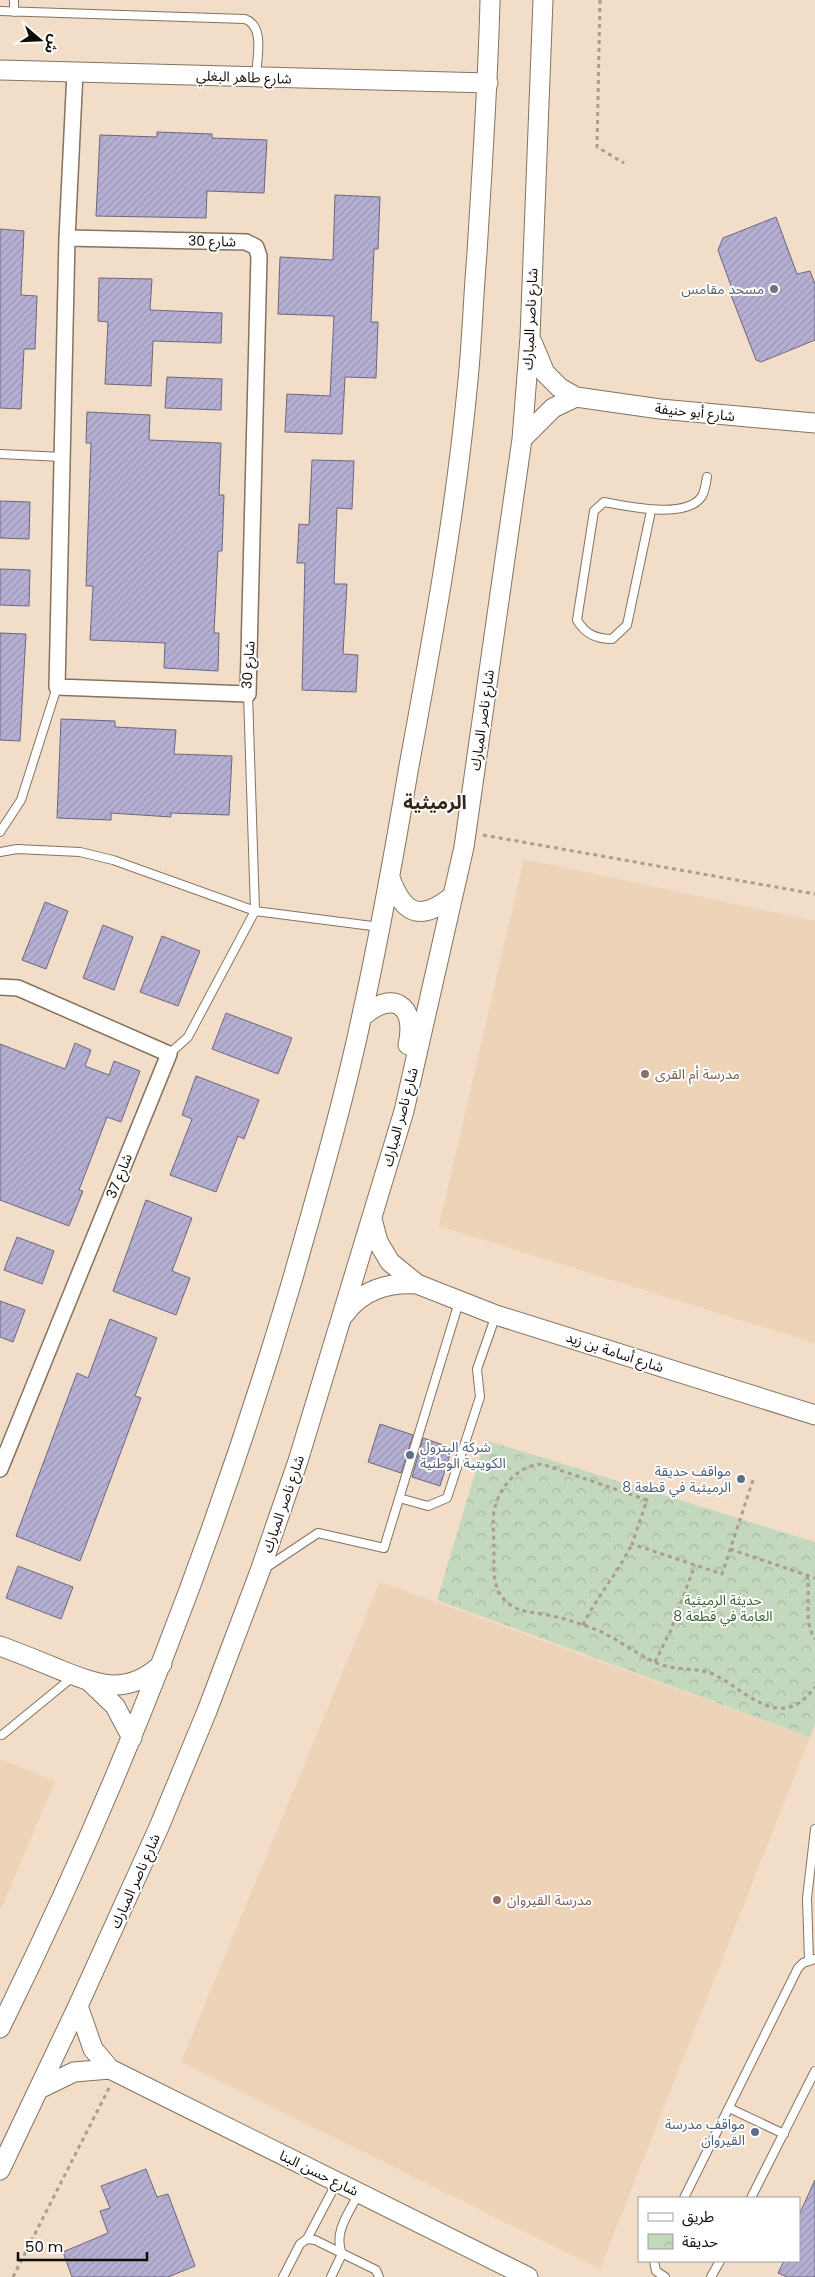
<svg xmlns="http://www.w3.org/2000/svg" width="815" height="2277" font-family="Poppins,'Noto Sans Arabic',sans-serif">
  <defs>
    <pattern id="park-crowns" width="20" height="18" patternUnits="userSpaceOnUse" patternTransform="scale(1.25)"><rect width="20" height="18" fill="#c3d8bd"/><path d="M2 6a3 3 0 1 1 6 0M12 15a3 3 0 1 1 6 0" fill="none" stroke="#a6b8a1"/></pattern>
    <pattern id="building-hatch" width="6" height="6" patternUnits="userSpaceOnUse" patternTransform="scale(1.25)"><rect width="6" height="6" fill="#b6afd4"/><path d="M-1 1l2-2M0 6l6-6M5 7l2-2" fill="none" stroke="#9b95b4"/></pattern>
  </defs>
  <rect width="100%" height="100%" fill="#f1ddc8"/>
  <path fill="#edd3b8" d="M524 859 815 921V1343L439 1226Z
    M380 1582 810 1737 600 2269 181 2062Z
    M0 1759 55 1781 0 1911Z"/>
  <path fill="url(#park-crowns)" d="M485 1440 815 1542V1724L810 1737 437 1600Z"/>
  <path fill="url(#building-hatch)" stroke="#6b677e" d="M157 132 212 134V138L267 140 264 193 207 191 206 218 96 216 100 135 157 137Z
    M335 195 380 197 378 249H374L371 322H378L376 378 345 377 342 434 285 432 287 394 330 396 334 316 278 314 280 257 333 260Z
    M776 217 797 274 810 271 815 284V340L761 362 756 360 731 295 734 294 718 250 723 238Z
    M0 229 24 231 21 295 37 296 35 349H24L21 409 0 408Z
    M99 278 152 279 150 310 222 313 221 343 153 341 151 386 105 384 108 322 98 321Z
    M167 377 222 379 221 410 165 408Z
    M87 412 150 415 149 440 221 443 219 495H224L222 551H218L214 633H219L218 671 164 668 165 643 90 640 93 586H86L91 443H86Z
    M312 460 354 461 352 509 337 508 334 584H347L343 654 358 655 356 692 302 690 305 563H297L299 524 309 525Z
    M0 501 30 502 29 539 0 538Z
    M0 569 30 570 29 606 0 605Z
    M0 633 26 634 20 741 0 740Z
    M61 719 115 721V727L176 730 174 754 232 756 229 815 171 813V817L111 813V820L57 818Z
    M45 902 68 911 46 969 22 960Z
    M103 925 133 937 114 990 83 978Z
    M162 936 200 951 178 1006 140 992Z
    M226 1013 292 1038 278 1074 212 1049Z
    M75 1043 91 1050 85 1066 109 1075 114 1061 140 1071 121 1122 107 1117 79 1190 83 1191 69 1226 0 1200V1044L65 1069Z
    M196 1076 259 1100 244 1139 238 1136 216 1192 170 1175 192 1119 182 1115Z
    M146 1200 192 1218 172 1271 190 1278 176 1315 113 1291Z
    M17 1237 54 1251 42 1284 4 1270Z
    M0 1301 25 1310 13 1342 0 1337Z
    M110 1319 157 1338 135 1396 141 1398 80 1561 16 1536 77 1373 88 1378Z
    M380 1424 413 1435 401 1473 368 1462Z
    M423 1438 452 1448 440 1486 412 1477Z
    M18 1566 73 1587 61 1619 6 1598Z
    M146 2169 157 2197 168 2194 195 2266 168 2277H72L63 2252 108 2233 100 2211 110 2208 101 2186Z
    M815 2180V2277H787L778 2273 784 2261H799V2215Z"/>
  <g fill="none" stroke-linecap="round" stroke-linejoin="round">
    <defs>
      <path id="service" d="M0 11 245 19C265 26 257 58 256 75
        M14 12V0
        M0 454 62 457
        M651 511 627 625 612 639C596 639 585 634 577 620L594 511 604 502C627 506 687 520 702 496 705 491 706 482 707 477
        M0 832 21 800 57 687
        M0 852 17 849 80 852 113 860 255 911 380 927
        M169 1054 188 1037 255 911 248 694
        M399 1498 428 1506 447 1498 480 1397 477 1369 496 1315
        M264 1569 318 1533 384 1548 459 1302
        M2 1735 74 1676
        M809 1960 807 1898 815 1829
        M729 2108 784 2134
        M684 2198 798 1968 803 1963 815 1959
        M751 2198 815 2071
        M307 2239 315 2240 376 2270 379 2277
        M654 2261 656 2271 665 2277
        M283 2277 300 2244 307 2239 337 2182
        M331 2277 342 2254C333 2232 349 2213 359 2193
        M711 2277 720 2261"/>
      <path id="minor" d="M67 238 246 242 256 247 259 256 248 694 57 687 67 238 75 72
        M0 987 18 988 169 1054 0 1469"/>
      <path id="tertiary" d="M0 70 488 83
        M532 342 545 373 560 388 576 397 660 409 815 423
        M522 439 553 408 576 397
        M390 878C403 912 418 923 450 898
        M362 1017C393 989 417 1005 408 1045
        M372 1219 378 1242 390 1262 417 1284 496 1315 815 1415
        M344 1315C361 1290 389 1282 417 1284
        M0 1646C19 1653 39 1661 58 1669 98 1685 127 1697 162 1664
        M90 1682 115 1706 132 1738
        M78 2006 93 2049 110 2069 528 2277
        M0 2028C119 1787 216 1538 292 1281 317 1193 343 1105 362 1015 380 933 395 849 409 766 432 641 455 516 467 390 472 345 473 299 477 253 482 169 488 85 490 0
        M39 2089 74 2072 110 2069
        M0 2170 78 2006 159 1827 207 1711 260 1571 298 1461 404 1111 464 847 522 439 530 337 543 0"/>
    </defs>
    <use href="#service" stroke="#857360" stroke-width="10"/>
    <use href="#minor" stroke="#857360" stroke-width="18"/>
    <use href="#tertiary" stroke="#857360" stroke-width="21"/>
    <path stroke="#ac9c8c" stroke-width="3" stroke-dasharray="4 4" stroke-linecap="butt" d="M600 0 597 147 624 163
      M483 835 815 894
      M753 1480 722 1574 632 1544 647 1500 542 1464C518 1465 499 1487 494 1511 492 1522 494 1536 494 1548 494 1569 491 1590 509 1604 521 1613 534 1612 548 1615 563 1618 578 1623 592 1628 617 1637 637 1656 662 1665 679 1671 701 1667 717 1676 736 1686 755 1705 777 1708 794 1710 805 1700 815 1687
      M730 1549 815 1578
      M807 1575C811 1595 803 1622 815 1639
      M583 1625C597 1596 618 1573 632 1544
      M655 1662 671 1630 695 1565
      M13 2277 109 2088"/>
    <use href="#service" stroke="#fff" stroke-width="8"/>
    <use href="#minor" stroke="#fff" stroke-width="15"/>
    <use href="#tertiary" stroke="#fff" stroke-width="19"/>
  </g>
  <circle fill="#6b7280" stroke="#fff" stroke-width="2" cx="774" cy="289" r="5"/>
  <g fill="#8d6e63" stroke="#fff" stroke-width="2">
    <circle cx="645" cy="1074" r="5"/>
    <circle cx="497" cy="1900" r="5"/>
  </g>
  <g fill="#5c6f8a" stroke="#fff" stroke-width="2">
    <circle cx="410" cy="1455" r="5"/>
    <circle cx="741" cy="1479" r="5"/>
    <circle cx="755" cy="2132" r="5"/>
  </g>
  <g text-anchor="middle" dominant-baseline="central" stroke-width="4" stroke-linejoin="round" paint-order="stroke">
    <g font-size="14" fill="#110b05" stroke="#fff">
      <text transform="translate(244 77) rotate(2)">شارع طاهر البغلي</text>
      <text transform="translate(212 241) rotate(1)">شارع 30</text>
      <text transform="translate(530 319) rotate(-87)">شارع ناصر المبارك</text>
      <text transform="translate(695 412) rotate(6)">شارع أبو حنيفة</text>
      <text transform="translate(248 665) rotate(-86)">شارع 30</text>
      <text transform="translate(482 720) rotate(-82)">شارع ناصر المبارك</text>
      <text transform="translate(400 1117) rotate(-75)">شارع ناصر المبارك</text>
      <text transform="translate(119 1176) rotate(-68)">شارع 37</text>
      <text transform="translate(615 1352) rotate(18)">شارع أسامة بن زيد</text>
      <text transform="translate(283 1504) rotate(-71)">شارع ناصر المبارك</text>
      <text transform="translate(135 1881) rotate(-66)">شارع ناصر المبارك</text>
      <text transform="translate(319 2173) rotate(26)">شارع حسن البنا</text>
    </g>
    <g font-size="14" fill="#5b616d" stroke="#fff" text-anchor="end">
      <text x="764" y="289">مسحد مقامس</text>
    </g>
    <g font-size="14" fill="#785e54" stroke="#fff" text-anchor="start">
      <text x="655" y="1074">مدرسة أم القرى</text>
      <text x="507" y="1900">مدرسة القيروان</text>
    </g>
    <g font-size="14" fill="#4e5e75" stroke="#fff" text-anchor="end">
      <text x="420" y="1447" text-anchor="start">شركة البترول<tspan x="420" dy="16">الكويتية الوطنية</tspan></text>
      <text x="731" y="1471">مواقف حديقة<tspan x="731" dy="16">الرميثية في قطعة 8</tspan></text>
      <text x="745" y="2124">مواقف مدرسة<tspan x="745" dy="16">القيروان</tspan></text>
    </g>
    <g font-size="14" fill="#3a5e30" stroke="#fff">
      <text x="723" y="1600">حديثة الرميثية<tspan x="723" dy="16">العامة في قطعة 8</tspan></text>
    </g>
    <g font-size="19" font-weight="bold" fill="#362716" stroke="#fff">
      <text x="435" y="802">الرميثية</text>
    </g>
  </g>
  <rect x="638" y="2197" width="162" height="65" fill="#ffffff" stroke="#a09d9b"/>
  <rect x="648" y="2213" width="25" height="8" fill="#ffffff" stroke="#a09d9b"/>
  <text x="682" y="2222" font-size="15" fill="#110b05">طريق</text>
  <rect x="648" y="2234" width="25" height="15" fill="url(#park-crowns)" stroke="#a09d9b"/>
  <text x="682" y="2247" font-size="15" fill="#110b05">حديقة</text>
  <g transform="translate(40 40) rotate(109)" stroke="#ffffff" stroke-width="4" paint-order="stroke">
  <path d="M0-4L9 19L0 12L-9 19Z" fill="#110b05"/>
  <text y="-8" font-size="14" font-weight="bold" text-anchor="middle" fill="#110b05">ش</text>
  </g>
  <path d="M18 2252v8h129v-8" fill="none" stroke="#110b05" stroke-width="2.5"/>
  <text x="25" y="2252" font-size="15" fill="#110b05" stroke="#ffffff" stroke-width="4" paint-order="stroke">50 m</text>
</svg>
